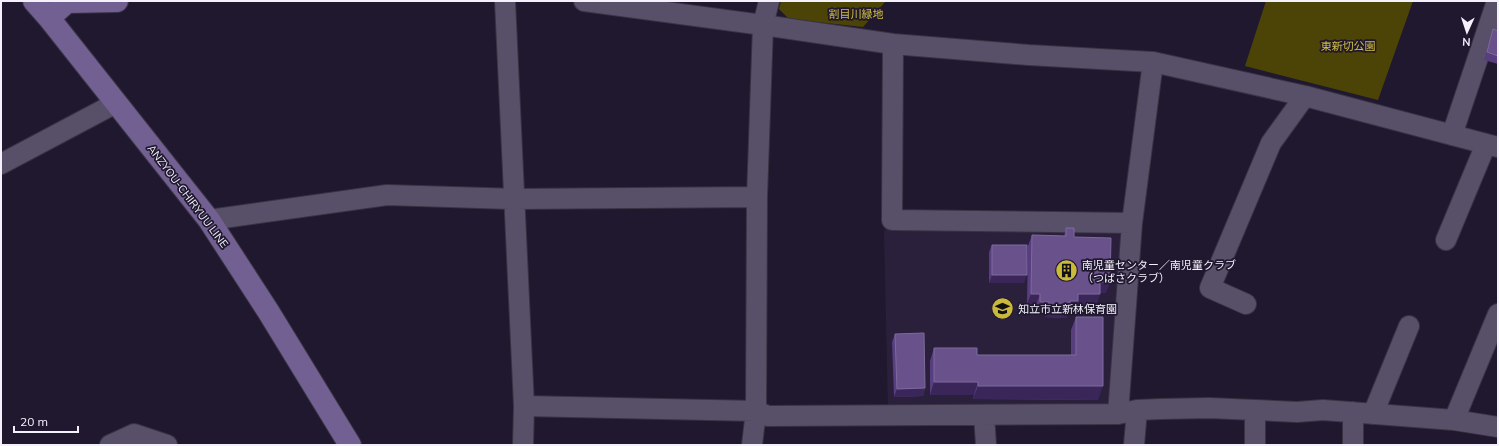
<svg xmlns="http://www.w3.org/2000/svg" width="1499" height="446" font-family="Mulish,'Noto Sans JP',sans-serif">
  <rect width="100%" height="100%" fill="#20182e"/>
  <path fill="#2a203c" d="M884 230 1120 232 1124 241 1113 399 1106 405 888 407Z"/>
  <path fill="#4c4407" d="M781 1H886L863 27 789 19 779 9Z
    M1266 1H1413L1378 100 1245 66Z"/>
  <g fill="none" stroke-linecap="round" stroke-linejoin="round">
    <defs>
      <path id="street" d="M505 1 524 406 523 445
        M584 1 763 25 893 44 1029 55 1153 62 1305 96 1498 147
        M893 44 892 220 1132 223
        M1452 135 1497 1
        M1 164 116 103
        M209 220 387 195 514 199 757 197
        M1446 240 1486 144
        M1246 304 1210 288 1271 143 1305 96
        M524 406 756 411 768 416 1118 414 1137 410 1161 409 1209 408 1297 412 1323 410 1454 420 1498 427
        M1353 412V445
        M1118 414 1132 223 1153 62
        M1373 414 1409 326
        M984 415 986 445
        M1454 420 1498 314
        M110 445 134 434 167 445
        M752 445 756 411 757 197 763 25 769 1
        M1134 445 1137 410
        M1255 445V410"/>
      <path id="secondary" d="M34 1 49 18 209 220 268 311 350 445
        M49 18 67 2 117 1"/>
    </defs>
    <use href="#street" stroke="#393344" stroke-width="22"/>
    <use href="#secondary" stroke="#393344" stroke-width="24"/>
    <use href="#street" stroke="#585069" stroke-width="20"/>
    <use href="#secondary" stroke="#726092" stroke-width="22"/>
  </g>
  <path fill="#583e7f" d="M1493 29 1498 31V64L1484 60Z
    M1066 228 1074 237 1106 293H1100L1096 305H1077L1074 312H1069L1066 318 1045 317V313L1036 312V305L1027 304 1028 246 1032 235 1064 236Z
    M992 245 1024 283H989V252Z
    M1076 317 1098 400 973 399 974 395H930V361L934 348 977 355H1071V330Z
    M895 334 925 388 923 396 894 397 892 342Z"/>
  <path fill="#3a2659" d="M992 275H1027L1024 283H989Z
    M1100 282H1110L1106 293H1096Z
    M1031 294H1040L1036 305 1027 304Z
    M1078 294H1100L1096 305H1077L1074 312H1069L1066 318 1045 317 1049 307 1070 301Z
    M1040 302H1049L1045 313 1036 312Z
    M934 382H978L974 395H930Z
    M978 386H1103L1098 400 973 399Z
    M925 388 923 396 894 397 897 389Z"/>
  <path fill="#69518c" stroke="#7e6a9e" d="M1493 29 1498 31V56L1487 52Z
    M1066 228H1074V237L1111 238 1110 282H1100V294H1078V301H1070V307H1049V302H1040V294H1031L1032 235 1066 236Z
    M992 245H1027V275H992Z
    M1076 317H1103V386H978V382H934V348H977V355H1076Z
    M924 333 925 388 897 389 895 334Z"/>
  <defs>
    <symbol id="building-disc" viewBox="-11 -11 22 22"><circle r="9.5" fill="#cbba39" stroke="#20182e"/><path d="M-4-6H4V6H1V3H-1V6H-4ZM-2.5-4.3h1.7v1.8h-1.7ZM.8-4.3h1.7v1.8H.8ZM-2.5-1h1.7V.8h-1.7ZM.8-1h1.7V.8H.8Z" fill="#111"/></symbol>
    <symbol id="school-disc" viewBox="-11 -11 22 22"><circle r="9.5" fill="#cbba39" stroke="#20182e"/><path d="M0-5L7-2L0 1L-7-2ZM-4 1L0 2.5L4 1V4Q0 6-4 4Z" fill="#111"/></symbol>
  </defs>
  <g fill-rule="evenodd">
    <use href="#building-disc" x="1054" y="258" width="25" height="25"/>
    <use href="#school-disc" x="990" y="296" width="25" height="25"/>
  </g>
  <g text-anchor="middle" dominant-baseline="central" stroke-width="3.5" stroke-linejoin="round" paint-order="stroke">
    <g font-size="11" fill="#d2c140" stroke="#20182e">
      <text x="856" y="14">割目川緑地</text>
      <text x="1348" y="46">東新切公園</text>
    </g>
    <g font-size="11" fill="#f4f1fd" stroke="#20182e">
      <text transform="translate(188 196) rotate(53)">ANZYOU-CHIRYUU LINE</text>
    </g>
    <g font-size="11" fill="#f4f1fd" stroke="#20182e" text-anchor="start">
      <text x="1082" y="265">南児童センター／南児童クラブ<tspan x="1082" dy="13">（つばさクラブ）</tspan></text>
      <text x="1018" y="309">知立市立新林保育園</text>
    </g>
  </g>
  <rect width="1499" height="446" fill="none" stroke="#f4f1fd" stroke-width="4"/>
  <g transform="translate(1467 32) rotate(183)" stroke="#20182e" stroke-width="3" paint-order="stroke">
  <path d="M0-3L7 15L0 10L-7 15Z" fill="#f4f1fd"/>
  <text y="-6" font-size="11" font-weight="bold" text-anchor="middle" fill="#f4f1fd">N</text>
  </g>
  <path d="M14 426v6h64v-6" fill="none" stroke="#f4f1fd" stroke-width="2"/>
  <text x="20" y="426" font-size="12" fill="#f4f1fd" stroke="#20182e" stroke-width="3" paint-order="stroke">20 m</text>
</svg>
